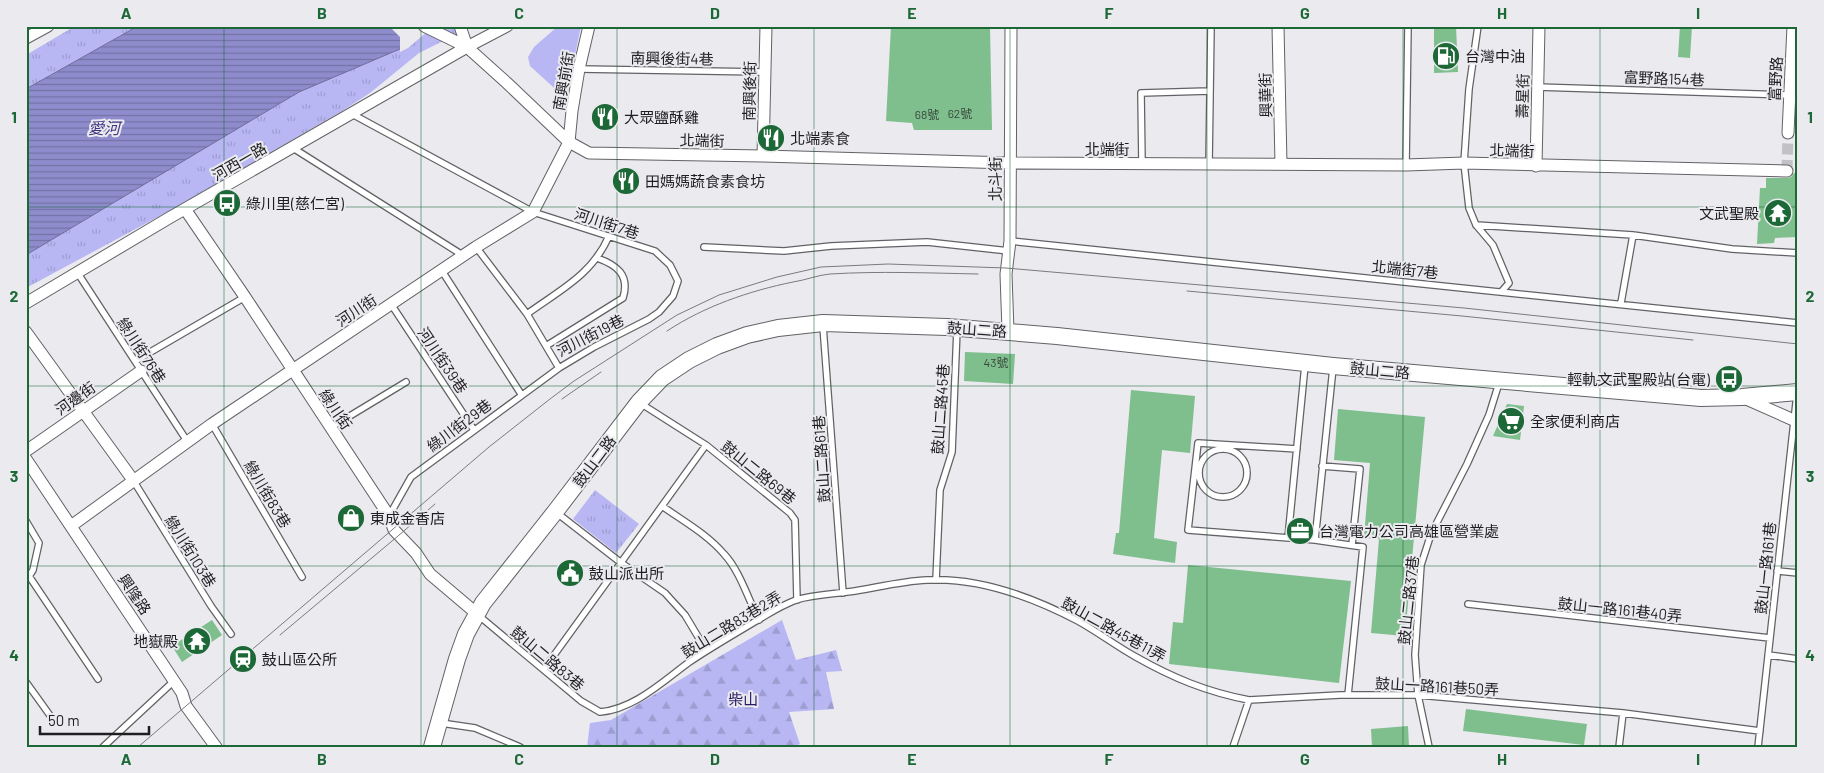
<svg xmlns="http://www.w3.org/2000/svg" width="1824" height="773" font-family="Barlow,'Noto Sans TC',sans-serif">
  <defs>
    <pattern id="forest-firs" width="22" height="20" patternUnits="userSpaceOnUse" patternTransform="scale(1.25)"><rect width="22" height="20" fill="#b8b7f4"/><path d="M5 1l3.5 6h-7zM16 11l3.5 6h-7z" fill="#9e9dd1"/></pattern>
    <pattern id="park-tufts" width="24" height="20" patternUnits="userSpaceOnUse" patternTransform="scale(1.25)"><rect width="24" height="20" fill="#b8b7f4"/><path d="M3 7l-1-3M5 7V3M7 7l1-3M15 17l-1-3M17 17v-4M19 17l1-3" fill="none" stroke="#9e9dd1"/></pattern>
    <pattern id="water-rules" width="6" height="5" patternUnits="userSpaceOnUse" patternTransform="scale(1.25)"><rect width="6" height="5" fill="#8e8ccd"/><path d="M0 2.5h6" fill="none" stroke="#7372a6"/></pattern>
  </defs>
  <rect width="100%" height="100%" fill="#eaeaef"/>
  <path fill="#b8b7f4" d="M558 26H581L567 94 563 96 530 66 528 57 534 47Z"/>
  <path fill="url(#forest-firs)" d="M782 620 796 660 836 650 842 671 826 672 834 709 789 712 800 744 793 747H587L590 723 611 720Z"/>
  <path fill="url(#park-tufts)" d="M75 26H138L26 89V55Z
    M432 26H473L419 53 370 93 342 111 169 211 26 288V255L299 92 407 46Z
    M595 490 639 524 616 553 573 519Z"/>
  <path fill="url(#water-rules)" stroke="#6d6b99" d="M138 26H432L407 46 299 92 26 255V89Z"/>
  <path fill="#eaeaef" d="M389 26H434L408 48 400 52V37Z"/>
  <path fill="#7fbe8d" d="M891 26H990L992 130H914L912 123 886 121Z
    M1434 26H1456L1458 72 1434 73Z
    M1680 26H1692L1690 58 1678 57Z
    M1794 173H1798V237L1775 238 1774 243 1757 244 1760 188H1766V178H1787L1791 177Z
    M965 352 1015 354 1013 384 964 381Z
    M1131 390 1195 396 1190 453 1162 450 1154 538 1177 542 1175 563 1113 554 1116 533H1119Z
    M1507 404 1524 406 1520 440 1493 436Z
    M1338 409 1425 417 1405 636 1371 633 1379 539 1364 538 1370 463 1334 460Z
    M1188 565 1351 581 1339 683 1169 664 1173 622 1183 623Z
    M212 620 222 635 182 662 172 646Z
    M1466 709 1587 724 1584 745 1463 731Z
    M1408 726 1409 747H1372L1371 729Z"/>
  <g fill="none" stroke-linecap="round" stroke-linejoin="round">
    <path stroke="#c1c1c6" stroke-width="11" stroke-dasharray="11 5.5" stroke-linecap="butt" d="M1787 171 1788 133"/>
    <defs>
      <path id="lane" d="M1478 26 1469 89 1464 163 1469 208 1476 225 1493 245 1509 283 1502 291
        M579 69 764 72
        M1537 87 1789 95
        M352 114 533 212 655 251 670 265 678 281 673 296 659 312 649 319 594 347 559 368 527 314 476 247
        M293 148 464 256
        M1142 164 1141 93 1209 91
        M1209 164 1211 26
        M1406 165 1408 26
        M1476 225 1633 235 1732 249 1798 253
        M1010 241 1798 323
        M704 247 784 251 831 246 927 242 1009 251
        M442 271 521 394
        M77 272 187 441
        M1621 303 1633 235
        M391 304 474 430
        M527 314C560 290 592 275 609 236
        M823 326 843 593
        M546 346 623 298C630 275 617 265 597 258
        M135 361 245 297
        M640 403 706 445 790 513 795 520 797 600
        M212 424 302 577
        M330 428 406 382
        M1199 473a24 24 0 1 1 48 0a24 24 0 1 1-48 0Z
        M1297 449 1198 443 1188 530 1315 540 1363 547 1348 695
        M1322 466 1360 469 1352 545
        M133 480 211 606 231 634
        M662 506C683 521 707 534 724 554 740 571 748 599 759 620
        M557 513 620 562 665 593 685 615 706 650
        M389 516 411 477 559 368
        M26 521 39 543 33 570 26 581
        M1288 538 1305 365
        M1315 540 1333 368
        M1777 571 1798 573
        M29 576 98 679
        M936 580 940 490 952 452 957 329
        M1468 604 1770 638
        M478 615 581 701 600 712C634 709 662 682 688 663 710 648 733 635 756 621 770 613 780 606 796 600 815 594 836 594 855 591 879 587 903 581 927 580 980 577 1032 597 1078 621 1098 632 1116 646 1136 657 1173 678 1207 692 1249 700L1340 695H1418L1623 713 1760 731
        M1768 655 1798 659
        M544 669 706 445
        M26 682 54 721
        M441 723 475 728 520 747
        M103 747 174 681
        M1233 747 1249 700
        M1429 747 1418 695 1415 655 1421 565 1431 534 1467 464 1489 415 1499 383
        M1619 747 1623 713
        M1758 747 1797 394"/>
      <path id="street" d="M424 26 467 47 507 83 569 142 589 153 763 156 1010 163 1406 165 1464 163 1787 171
        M460 26 467 47
        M1278 26 1281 164
        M26 38 48 26
        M1788 133 1793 26
        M763 156 766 26
        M1536 166 1539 26
        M185 209 245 297 389 516 394 530 416 553 430 574 476 613
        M26 303 169 218 467 47 507 26
        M1008 331 1006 274 1010 241 1011 26
        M26 332 133 480
        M1744 398 1798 422
        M26 451 141 371
        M26 459 182 693 186 706 216 747
        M71 526 212 424 476 247 533 212 569 142 572 111 579 69 589 26"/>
      <path id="secondary" d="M432 747 457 659 466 634 483 603 555 512 639 402 662 378 689 360 717 346 747 335 778 328 823 323 947 327 1057 336 1333 366 1701 398 1742 397 1798 392"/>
    </defs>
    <use href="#lane" stroke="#626266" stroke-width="8"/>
    <use href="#street" stroke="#626266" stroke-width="13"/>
    <use href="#secondary" stroke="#626266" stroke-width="18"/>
    <use href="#lane" stroke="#fff" stroke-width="5.5"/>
    <use href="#street" stroke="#fff" stroke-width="11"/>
    <use href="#secondary" stroke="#fff" stroke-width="16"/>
    <path stroke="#7b7b7e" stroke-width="1" d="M1187 291 1462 316 1693 340
      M667 331C705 306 749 291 793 282 806 280 818 275 830 274 879 271 929 273 978 274
      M562 399 601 372
      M280 635 398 536 435 504
      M138 747 489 447 550 399 574 381 677 315 719 295 777 277 821 267 888 264 1006 268 1464 308 1798 344"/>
  </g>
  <path fill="none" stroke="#1c6836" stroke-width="1" stroke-opacity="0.55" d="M224 26V747M421 26V747M617 26V747M814 26V747M1010 26V747M1207 26V747M1403 26V747M1600 26V747M26 207H1798M26 386H1798M26 566H1798"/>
  <defs>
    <symbol id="fuel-disc" viewBox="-11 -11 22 22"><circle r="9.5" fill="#1c6836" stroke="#eaeaef"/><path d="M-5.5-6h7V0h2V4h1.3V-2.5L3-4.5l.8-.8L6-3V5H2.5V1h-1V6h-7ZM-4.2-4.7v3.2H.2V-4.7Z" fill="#fff"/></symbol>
    <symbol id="restaurant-disc" viewBox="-11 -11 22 22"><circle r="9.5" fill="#1c6836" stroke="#eaeaef"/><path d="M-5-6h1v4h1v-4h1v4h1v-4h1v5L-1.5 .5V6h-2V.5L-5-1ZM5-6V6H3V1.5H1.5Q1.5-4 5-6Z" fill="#fff"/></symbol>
    <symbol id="bus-disc" viewBox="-11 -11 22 22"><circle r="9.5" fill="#1c6836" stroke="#eaeaef"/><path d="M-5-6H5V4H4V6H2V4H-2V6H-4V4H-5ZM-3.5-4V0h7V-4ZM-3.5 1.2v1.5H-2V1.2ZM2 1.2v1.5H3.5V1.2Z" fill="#fff"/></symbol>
    <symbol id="temple-disc" viewBox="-11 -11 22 22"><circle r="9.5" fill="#1c6836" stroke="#eaeaef"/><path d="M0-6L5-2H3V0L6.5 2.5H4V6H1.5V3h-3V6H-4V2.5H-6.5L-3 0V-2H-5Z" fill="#fff"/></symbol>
    <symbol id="supermarket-disc" viewBox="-11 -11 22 22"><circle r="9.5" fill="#1c6836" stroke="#eaeaef"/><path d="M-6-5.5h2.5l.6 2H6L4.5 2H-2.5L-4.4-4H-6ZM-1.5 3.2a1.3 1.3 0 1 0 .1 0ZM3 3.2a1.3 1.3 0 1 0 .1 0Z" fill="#fff"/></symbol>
    <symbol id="shop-disc" viewBox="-11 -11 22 22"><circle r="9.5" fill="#1c6836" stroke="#eaeaef"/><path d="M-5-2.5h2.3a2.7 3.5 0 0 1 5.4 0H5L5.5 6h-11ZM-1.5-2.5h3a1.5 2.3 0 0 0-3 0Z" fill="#fff"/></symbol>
    <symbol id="office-disc" viewBox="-11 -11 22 22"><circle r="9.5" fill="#1c6836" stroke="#eaeaef"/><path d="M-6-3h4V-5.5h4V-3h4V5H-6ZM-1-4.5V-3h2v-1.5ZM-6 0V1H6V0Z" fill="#fff"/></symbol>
    <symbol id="civic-disc" viewBox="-11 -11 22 22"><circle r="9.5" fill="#1c6836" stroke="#eaeaef"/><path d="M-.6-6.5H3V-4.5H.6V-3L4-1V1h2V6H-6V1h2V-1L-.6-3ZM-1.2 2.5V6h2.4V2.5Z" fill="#fff"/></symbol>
    <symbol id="station-disc" viewBox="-11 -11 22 22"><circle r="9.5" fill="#1c6836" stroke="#eaeaef"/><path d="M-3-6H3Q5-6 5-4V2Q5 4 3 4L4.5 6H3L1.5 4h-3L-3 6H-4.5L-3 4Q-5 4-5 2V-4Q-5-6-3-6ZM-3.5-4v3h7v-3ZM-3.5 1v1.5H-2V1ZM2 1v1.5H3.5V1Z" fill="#fff"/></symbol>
  </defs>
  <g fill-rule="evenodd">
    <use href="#fuel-disc" x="1430" y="40" width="32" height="32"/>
    <use href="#restaurant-disc" x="589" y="101" width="32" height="32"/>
    <use href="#restaurant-disc" x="755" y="122" width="32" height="32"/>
    <use href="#restaurant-disc" x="610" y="165" width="32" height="32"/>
    <use href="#bus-disc" x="211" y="187" width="32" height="32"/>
    <use href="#temple-disc" x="1762" y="197" width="32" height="32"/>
    <use href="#bus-disc" x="1713" y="363" width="32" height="32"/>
    <use href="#supermarket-disc" x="1495" y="405" width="32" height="32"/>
    <use href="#shop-disc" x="335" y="502" width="32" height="32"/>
    <use href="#office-disc" x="1284" y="515" width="32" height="32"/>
    <use href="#civic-disc" x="554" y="557" width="32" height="32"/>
    <use href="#temple-disc" x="181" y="625" width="32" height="32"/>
    <use href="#station-disc" x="227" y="643" width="32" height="32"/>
  </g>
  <g text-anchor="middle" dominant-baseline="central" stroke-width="4" stroke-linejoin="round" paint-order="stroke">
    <g font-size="12" fill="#37473c">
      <text x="960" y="113">62號</text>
      <text x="927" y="114">68號</text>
      <text x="996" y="362">43號</text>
    </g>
    <g font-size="15" fill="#1f1f21" stroke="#eaeaef" text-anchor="start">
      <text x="1465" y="56">台灣中油</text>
      <text x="624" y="117">大眾鹽酥雞</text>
      <text x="790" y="138">北端素食</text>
      <text x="645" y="181">田媽媽蔬食素食坊</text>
      <text x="246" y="203">綠川里(慈仁宮)</text>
      <text x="1759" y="213" text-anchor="end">文武聖殿</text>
      <text x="1710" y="379" text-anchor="end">輕軌文武聖殿站(台電)</text>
      <text x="1530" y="421">全家便利商店</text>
      <text x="370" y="518">東成金香店</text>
      <text x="1319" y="531">台灣電力公司高雄區營業處</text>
      <text x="589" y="573">鼓山派出所</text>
      <text x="178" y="641" text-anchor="end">地嶽殿</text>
      <text x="262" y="659">鼓山區公所</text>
    </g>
    <g font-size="15" fill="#1f1f21" stroke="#eaeaef">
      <text transform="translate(672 58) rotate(1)">南興後街4巷</text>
      <text transform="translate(1664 78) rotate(2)">富野路154巷</text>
      <text transform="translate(1775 79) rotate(-87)">富野路</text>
      <text transform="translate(563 81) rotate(-80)">南興前街</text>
      <text transform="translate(749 91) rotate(-89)">南興後街</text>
      <text transform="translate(1265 95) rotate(-91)">興華街</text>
      <text transform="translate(1522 96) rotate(-89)">壽星街</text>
      <text transform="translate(702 140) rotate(1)">北端街</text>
      <text x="1107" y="149">北端街</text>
      <text transform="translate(1512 150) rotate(2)">北端街</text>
      <text transform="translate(239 161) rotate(-30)">河西一路</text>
      <text transform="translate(995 179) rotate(-90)">北斗街</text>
      <text transform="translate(607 223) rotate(18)">河川街7巷</text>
      <text transform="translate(1405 269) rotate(6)">北端街7巷</text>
      <text transform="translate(356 310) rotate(-33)">河川街</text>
      <text transform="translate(977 329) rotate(4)">鼓山二路</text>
      <text transform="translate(590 335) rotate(-27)">河川街19巷</text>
      <text transform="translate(142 350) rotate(57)">綠川街76巷</text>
      <text transform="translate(443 360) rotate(56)">河川街39巷</text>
      <text transform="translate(1380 370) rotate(5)">鼓山二路</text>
      <text transform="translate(75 398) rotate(-35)">河邊街</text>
      <text transform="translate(336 409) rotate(56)">綠川街</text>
      <text transform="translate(940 409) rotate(-86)">鼓山二路45巷</text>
      <text transform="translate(459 425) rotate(-37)">綠川街29巷</text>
      <text transform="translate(821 459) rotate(-94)">鼓山二路61巷</text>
      <text transform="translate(594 461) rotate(-53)">鼓山二路</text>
      <text transform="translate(759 472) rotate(39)">鼓山二路69巷</text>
      <text transform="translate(268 494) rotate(59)">綠川街83巷</text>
      <text transform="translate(191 551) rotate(58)">綠川街103巷</text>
      <text transform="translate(1765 568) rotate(-84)">鼓山一路161巷</text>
      <text transform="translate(135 594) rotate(56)">興隆路</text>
      <text transform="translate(1408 600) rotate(-84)">鼓山二路37巷</text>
      <text transform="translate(1620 609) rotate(6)">鼓山一路161巷40弄</text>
      <text transform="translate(731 624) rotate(-31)">鼓山二路83巷2弄</text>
      <text transform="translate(1114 629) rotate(29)">鼓山二路45巷11弄</text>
      <text transform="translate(548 658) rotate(40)">鼓山二路83巷</text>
      <text transform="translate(1437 686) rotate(3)">鼓山一路161巷50弄</text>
    </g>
    <g font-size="15" fill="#291965" stroke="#eaeaef">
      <text x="743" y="699">柴山</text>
    </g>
    <g font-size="16" font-style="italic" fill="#3f3582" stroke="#eaeaef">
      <text x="104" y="127">愛河</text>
    </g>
  </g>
  <rect width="1824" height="773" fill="none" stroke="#eaeaef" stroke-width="55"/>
  <path d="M40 726v8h109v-8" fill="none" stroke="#1f1f21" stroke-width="2.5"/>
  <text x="48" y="726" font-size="15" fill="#1f1f21" stroke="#eaeaef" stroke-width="4" paint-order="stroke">50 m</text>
  <rect x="28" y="28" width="1768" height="718" fill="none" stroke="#1c6836" stroke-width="2"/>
  <g font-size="16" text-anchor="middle" font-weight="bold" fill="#1c6836">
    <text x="126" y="19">A</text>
    <text x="322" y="19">B</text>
    <text x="519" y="19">C</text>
    <text x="715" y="19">D</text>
    <text x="912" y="19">E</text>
    <text x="1109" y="19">F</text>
    <text x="1305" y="19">G</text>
    <text x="1502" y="19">H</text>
    <text x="1698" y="19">I</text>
    <text x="14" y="123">1</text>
    <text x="1810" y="123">1</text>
    <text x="14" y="302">2</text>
    <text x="1810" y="302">2</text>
    <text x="14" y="482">3</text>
    <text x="1810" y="482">3</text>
    <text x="14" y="661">4</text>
    <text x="1810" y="661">4</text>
    <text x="126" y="765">A</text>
    <text x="322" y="765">B</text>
    <text x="519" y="765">C</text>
    <text x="715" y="765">D</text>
    <text x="912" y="765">E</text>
    <text x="1109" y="765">F</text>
    <text x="1305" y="765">G</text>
    <text x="1502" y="765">H</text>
    <text x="1698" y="765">I</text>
  </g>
</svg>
